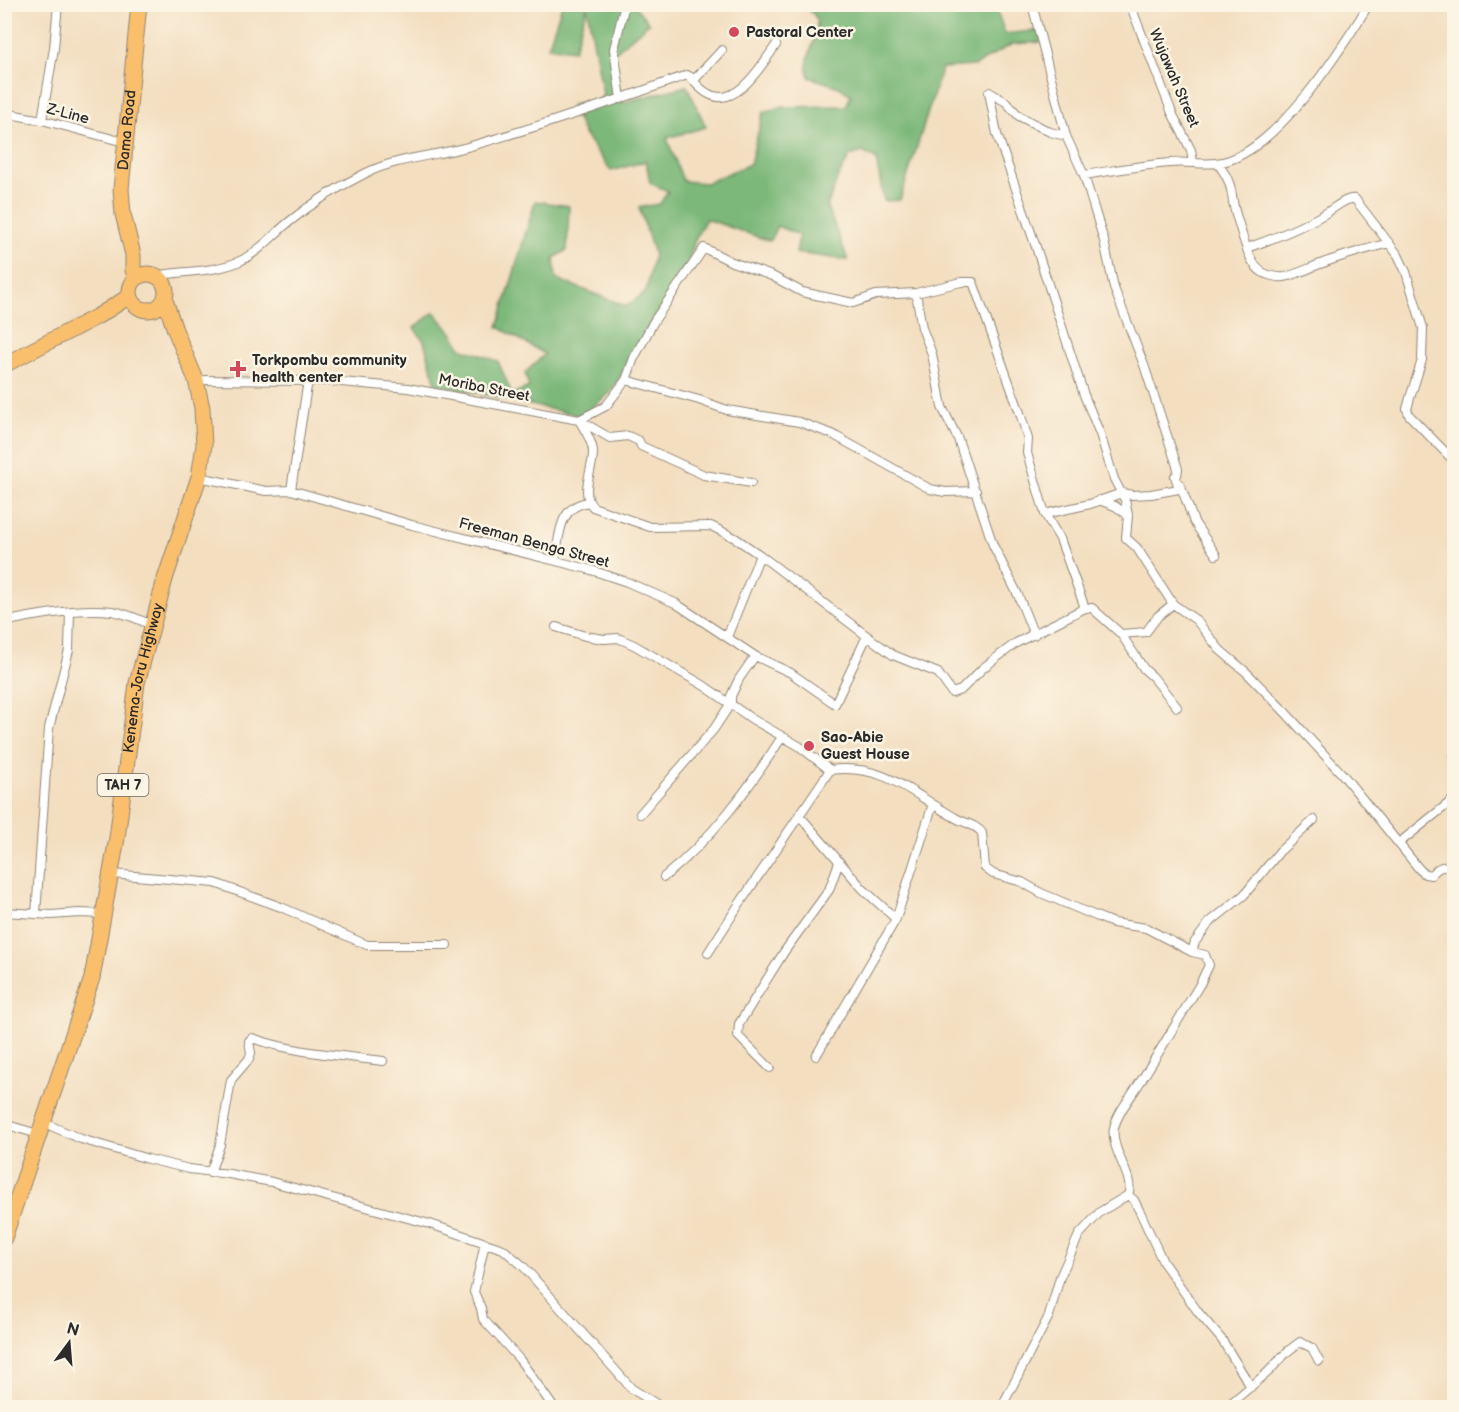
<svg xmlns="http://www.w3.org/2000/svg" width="1459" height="1412" font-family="'Balsamiq Sans',sans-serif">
  <rect width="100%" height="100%" fill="#fcf5e5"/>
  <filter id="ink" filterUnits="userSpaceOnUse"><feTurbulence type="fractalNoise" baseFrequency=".0167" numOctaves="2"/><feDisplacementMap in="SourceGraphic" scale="12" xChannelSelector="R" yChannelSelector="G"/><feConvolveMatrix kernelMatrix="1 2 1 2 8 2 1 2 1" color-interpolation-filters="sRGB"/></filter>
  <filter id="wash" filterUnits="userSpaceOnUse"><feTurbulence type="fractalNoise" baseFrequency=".008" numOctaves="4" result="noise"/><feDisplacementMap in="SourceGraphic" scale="24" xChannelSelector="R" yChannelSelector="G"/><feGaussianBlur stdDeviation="1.35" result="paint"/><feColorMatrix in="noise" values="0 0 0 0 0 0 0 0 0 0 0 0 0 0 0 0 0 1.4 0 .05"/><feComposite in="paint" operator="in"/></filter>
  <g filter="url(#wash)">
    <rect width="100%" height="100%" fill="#f3dec0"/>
    <path fill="#7bb879" stroke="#537252" stroke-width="1.5" d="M562 5H613L614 7 634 5 649 23 613 54 620 103 687 86 706 127 667 138 683 181 706 183 750 164 763 113 780 107 846 106 851 95 839 87 809 77C809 74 807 71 807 68 807 43 837 14 794 5H995L1005 34 1039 30 1041 42 1012 44 974 66 942 68 900 200 884 201 876 159 863 152 850 156 838 177 827 207 848 260 796 253 799 235 777 226 770 241 706 219 696 237 687 266 610 393 581 416 436 384 424 341 414 328 434 312 453 334 461 348 498 361 512 394 529 387 525 373 545 354 498 327 535 201 569 206 567 250 554 258 556 279 626 306 646 292 654 254 639 207 660 204 668 191 650 183 646 161 611 171 584 134 571 105 599 101 603 94 587 7 574 50 548 47Z"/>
  </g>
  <g filter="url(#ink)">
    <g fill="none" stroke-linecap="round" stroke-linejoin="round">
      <defs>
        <path id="street" d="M1032 4 1066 136 1084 175 1104 241 1114 288 1144 365 1178 469 1177 475 1175 476 1179 489 1151 494 1132 495 1122 493 1090 504 1045 514
          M1130 4 1172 113 1191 150 1193 162
          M689 77C695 82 700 89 707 93 735 111 762 65 776 45
          M989 92 997 134 1037 250 1084 395 1100 434 1114 479 1125 500 1128 515 1126 538 1137 548 1173 604 1196 620 1220 650 1246 672 1285 712 1343 775 1420 870 1425 874 1431 875C1439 866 1443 865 1454 869
          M989 92 1006 102 1019 116 1050 132 1066 136
          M621 99 614 49 625 4
          M4 113 42 120 124 142
          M42 120 54 48 58 4
          M1217 163C1236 186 1229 194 1237 218 1242 232 1248 264 1262 272 1267 275 1277 278 1284 277 1296 275 1311 267 1323 263 1344 255 1367 249 1389 243
          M1084 175C1112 171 1141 165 1170 163 1186 161 1201 165 1216 163 1272 158 1341 50 1369 4
          M1247 248C1275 238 1301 228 1326 213 1335 208 1346 197 1355 199L1398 255 1406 272 1423 328 1422 360 1410 398 1407 409 1409 415 1454 461
          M160 275C185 271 216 272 240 261 258 253 274 234 289 222 312 203 340 186 366 173 400 157 436 156 471 146 544 125 616 101 687 75L695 79 722 50
          M916 293 922 328 932 354 942 407 958 439 993 545 1018 595 1034 635
          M196 380 330 381 408 388 579 420 610 438 628 436 639 441 641 446 704 475 751 483
          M626 380 699 400 727 410 799 422 832 434 930 489 945 492 976 491
          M579 420 606 406 626 380 634 358 654 321 704 248 732 262 772 276 802 292 853 303 876 295 916 293 961 282H973L1020 413 1028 439 1027 453 1045 514 1060 539 1085 608H1092L1121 634 1144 669 1153 677 1177 707
          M199 477 266 491 291 490 412 525 588 569 627 582 675 603 755 656 791 673 835 704 867 636 760 555 735 538 711 526 650 527 593 507C579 492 594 469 593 451 592 440 584 429 579 420
          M1180 484 1194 522 1216 555
          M291 490 308 380
          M1099 500 1115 506 1128 515
          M555 560C560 535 558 507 588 502
          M4 622C36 615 79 607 112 611 126 613 138 619 151 625
          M556 627 585 636 604 639 618 638 634 645 703 685 752 719 799 746 830 770C884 763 911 793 954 817 963 823 976 824 982 833L985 868 993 874 1022 882 1041 893 1091 914 1113 923 1146 928 1192 952 1205 955 1209 965 1200 984C1180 1017 1160 1051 1139 1084 1131 1097 1117 1113 1114 1128 1110 1151 1136 1178 1128 1195L1100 1212 1079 1235 1060 1277 1049 1316 1001 1408
          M1121 634 1146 632 1158 616 1173 604
          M867 636 893 655 938 673 952 693 961 690 983 668 1016 643 1085 608
          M727 637 760 555
          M1454 757V758
          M640 814 714 729 731 703V696L739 679 755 656
          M799 815 863 889 896 919
          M1399 843 1454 799
          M112 874 215 883 281 907 367 945H447
          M664 877C712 839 749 788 782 737
          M4 912 51 915 79 913 104 914
          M36 914 49 728 69 650 70 612
          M1192 952 1195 942 1210 922 1244 895 1280 851 1314 820
          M708 953 738 906 830 770
          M816 1056 896 919 933 804
          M770 1068 738 1036 739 1024 784 952 829 890 839 862
          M42 1122 81 1139 148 1159 189 1169 229 1174 272 1182 430 1224 503 1249 523 1266 632 1389 663 1408
          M4 1124 38 1134
          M210 1173 220 1145 231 1080 249 1059 251 1053 249 1041 252 1038C294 1053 339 1055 383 1061
          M1128 1195 1134 1200 1141 1214 1163 1262 1198 1312 1222 1340 1251 1387
          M485 1243 474 1292 481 1308 483 1319 520 1360 554 1408
          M1225 1408 1267 1373 1288 1351 1300 1342 1312 1348 1319 1361"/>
        <g id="highway">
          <circle cx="148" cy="292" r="18"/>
          <path id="s1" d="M136 278 133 270V255L123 214 121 189 139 4"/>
          <path d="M4 365 98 316 130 296"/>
          <path id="s2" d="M4 1238 92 978 117 838 137 683 165 579 199 477 204 445 202 408 196 380 175 330 165 300"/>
        </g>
      </defs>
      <use href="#street" stroke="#8f8476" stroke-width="10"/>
      <use href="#highway" stroke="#8f8476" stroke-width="17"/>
      <use href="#street" stroke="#fff" stroke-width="8"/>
      <use href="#highway" stroke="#f9bf6c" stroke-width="15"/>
    </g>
  </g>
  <g fill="#d1495b" stroke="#fcf5e5" stroke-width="2">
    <circle cx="734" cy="32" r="6"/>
    <path d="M235 360h6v6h6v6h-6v6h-6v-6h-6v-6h6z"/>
    <circle cx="809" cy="746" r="6"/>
  </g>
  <g text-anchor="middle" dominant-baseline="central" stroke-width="5" stroke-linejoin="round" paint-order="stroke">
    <rect fill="#fcf5e5" stroke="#6a6863" stroke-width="1.5" x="97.5" y="774" width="51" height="22" rx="4.5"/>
    <g font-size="14" font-weight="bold" fill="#2b2b2b">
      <text x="123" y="785">TAH 7</text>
    </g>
    <g font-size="15" font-weight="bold" fill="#2b2b2b" stroke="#fcf5e5" text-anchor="start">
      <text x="746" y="32">Pastoral Center</text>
      <text x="252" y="360">Torkpombu community<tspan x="252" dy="17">health center</tspan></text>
      <text x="821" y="737">Sao-Abie<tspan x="821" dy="17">Guest House</tspan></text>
    </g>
    <g font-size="15" fill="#2b2b2b" stroke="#fcf5e5">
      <text transform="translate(1174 78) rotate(67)">Wujawah Street</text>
      <text transform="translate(68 114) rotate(15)">Z-Line</text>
      <text stroke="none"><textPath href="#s1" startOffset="150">Dama Road</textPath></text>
      <text transform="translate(484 388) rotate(11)">Moriba Street</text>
      <text transform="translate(534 543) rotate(15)">Freeman Benga Street</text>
      <text stroke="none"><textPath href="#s2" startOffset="579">Kenema-Joru Highway</textPath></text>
    </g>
  </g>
  <rect width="1459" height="1412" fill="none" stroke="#fcf5e5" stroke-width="24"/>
  <g transform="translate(69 1343) rotate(16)" stroke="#fcf5e5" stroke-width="4.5" paint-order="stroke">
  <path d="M0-4.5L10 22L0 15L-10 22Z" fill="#2b2b2b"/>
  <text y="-9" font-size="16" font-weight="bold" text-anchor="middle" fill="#2b2b2b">N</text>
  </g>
</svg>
